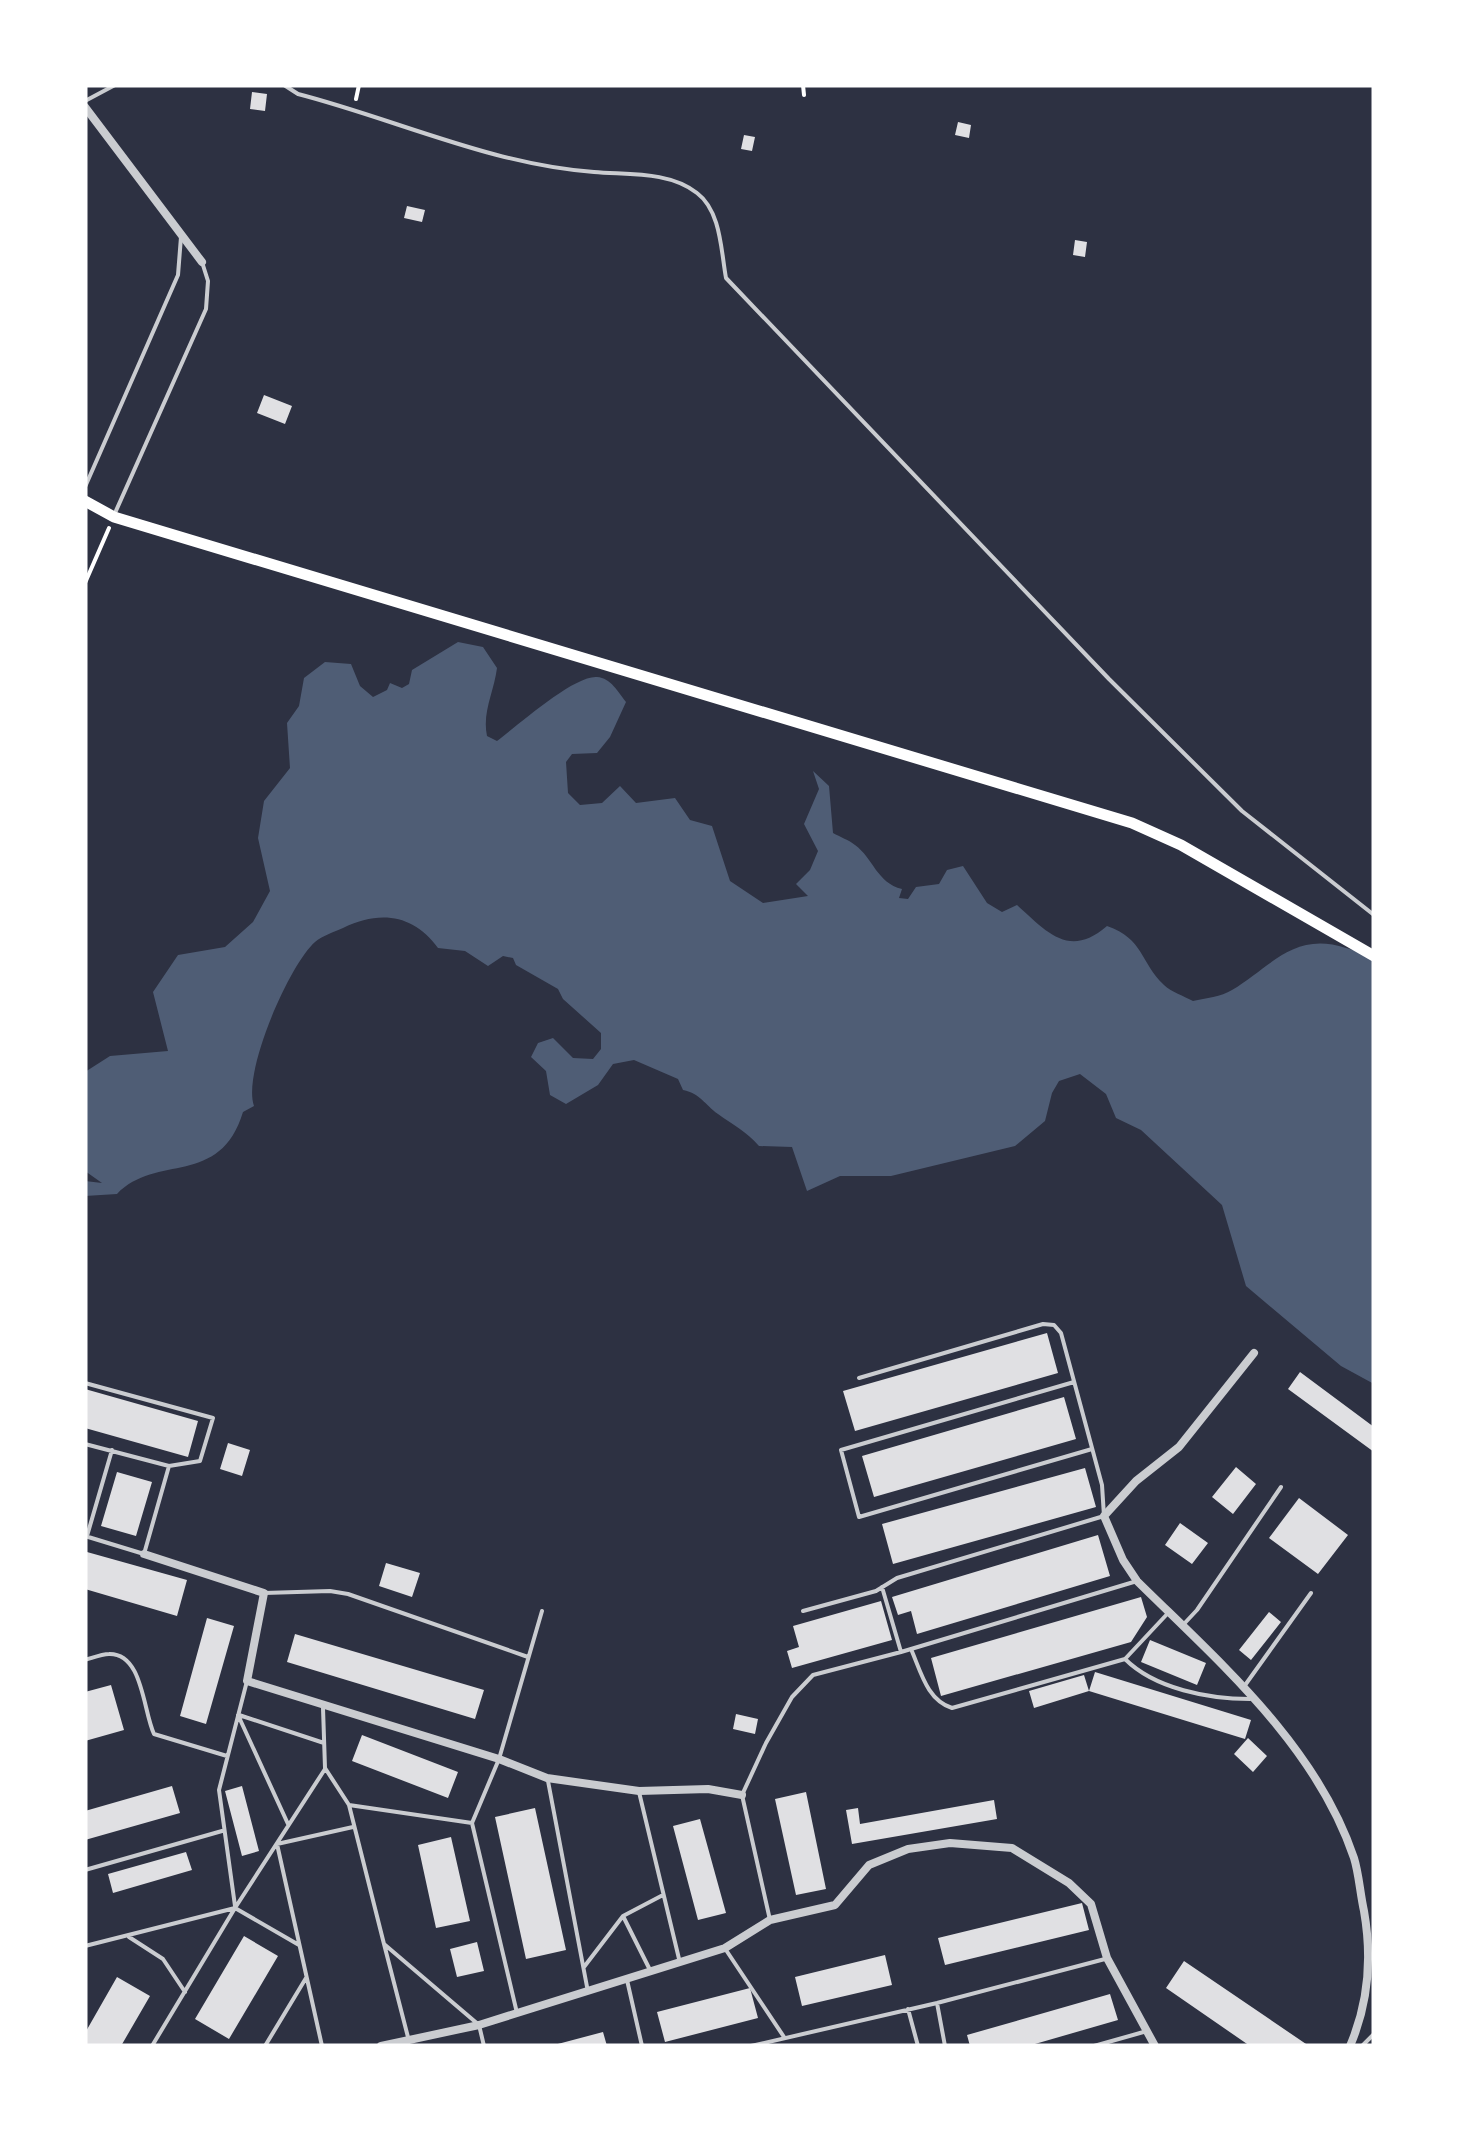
<svg xmlns="http://www.w3.org/2000/svg" width="1459" height="2131" font-family="Helvetica,sans-serif">
  <rect width="100%" height="100%" fill="#2d3142"/>
  <path fill="#4f5d75" d="M458 642 483 647 497 668C494 692 482 712 487 736L497 741C517 726 574 675 597 677 611 678 618 692 626 702L610 737 597 753 572 754 566 762 568 793 580 805 602 803 620 786 636 803 675 798 690 820 712 826 730 881 763 903 808 896 796 884 810 870 818 851 804 824 819 789 813 771 829 786 833 833C840 837 849 840 855 845 873 858 877 883 902 889L899 898 908 899 916 887 939 884 947 870 963 866 987 903 1002 912 1017 905C1047 932 1069 959 1107 926 1144 939 1140 962 1164 985 1171 992 1184 996 1193 1001 1206 998 1221 997 1232 990 1272 966 1294 931 1346 948 1357 951 1366 953 1374 962V1384L1341 1366 1246 1286 1222 1205 1141 1130 1116 1118 1106 1094 1080 1074 1059 1081 1052 1093 1045 1121 1015 1146 891 1176H840L807 1191 792 1147 759 1146C746 1131 733 1125 718 1114 704 1104 701 1094 683 1090L678 1079 634 1060 613 1064 598 1085 566 1104 550 1095 546 1071 531 1057 538 1043 553 1038 573 1058 593 1059 601 1049V1033L563 999 558 989 516 965 513 958 503 956 488 966 465 951 438 948C414 914 379 910 343 928 334 932 322 936 315 942 289 965 242 1073 254 1106L243 1112C220 1188 156 1153 117 1194L85 1196V1181L102 1183 85 1171V1072L110 1056 168 1051 153 992 178 955 225 947 253 922 270 891 258 838 264 801 290 768 287 723 299 706 304 678 325 662 351 664 360 686 373 697 387 690 390 683 402 688 409 684 412 670Z"/>
  <path fill="#e0e0e3" d="M252 92 267 94 265 111 250 109Z
    M958 122 971 125 969 138 955 135Z
    M744 135 755 137 752 151 741 149Z
    M407 206 425 210 422 222 404 218Z
    M1075 240 1087 242 1085 257 1073 255Z
    M264 395 292 406 285 424 257 413Z
    M1047 1333 1058 1373 855 1431 843 1391Z
    M1300 1372 1374 1427V1452L1288 1389Z
    M85 1389 198 1421 188 1457 85 1428Z
    M1064 1397 1076 1439 874 1497 862 1456Z
    M228 1443 250 1450 242 1476 220 1469Z
    M1236 1467 1256 1484 1233 1514 1212 1497Z
    M1085 1468 1096 1507 893 1564 882 1524Z
    M117 1472 152 1482 136 1536 101 1526Z
    M1299 1498 1348 1535 1318 1574 1269 1538Z
    M1180 1523 1208 1543 1192 1564 1165 1545Z
    M1098 1535 1110 1576 917 1634 911 1611 898 1615 892 1597Z
    M87 1552 187 1580 177 1616 85 1589Z
    M386 1563 420 1573 412 1597 379 1586Z
    M1141 1597 1147 1617 1131 1642 941 1696 931 1658Z
    M881 1601 892 1640 792 1668 787 1651 799 1647 793 1626Z
    M1269 1612 1281 1622 1251 1660 1239 1650Z
    M207 1618 234 1626 206 1724 180 1716Z
    M295 1634 484 1690 475 1719 287 1662Z
    M1150 1640 1206 1663 1197 1685 1141 1662Z
    M1095 1672 1251 1720 1245 1739 1089 1691 1034 1708 1029 1691 1084 1675 1089 1691Z
    M111 1685 124 1730 85 1741V1692Z
    M736 1714 758 1719 755 1734 733 1729Z
    M362 1735 458 1772 448 1798 352 1761Z
    M1248 1738 1267 1756 1253 1772 1234 1754Z
    M172 1786 180 1813 85 1840V1811Z
    M242 1786 259 1851 242 1856 225 1791Z
    M806 1792 826 1889 796 1895 775 1799Z
    M994 1800 997 1819 852 1844 846 1810 858 1808 860 1824Z
    M535 1808 566 1950 526 1959 495 1817Z
    M700 1819 726 1913 698 1920 673 1826Z
    M451 1837 470 1921 436 1928 418 1845Z
    M186 1852 192 1870 113 1893 108 1874Z
    M1082 1903 1089 1930 945 1965 938 1938Z
    M244 1936 278 1956 229 2039 195 2019Z
    M477 1942 484 1971 457 1977 450 1949Z
    M885 1955 892 1985 802 2006 795 1977Z
    M1184 1961 1309 2046H1250L1166 1988Z
    M117 1977 150 1996 121 2046H85V2033Z
    M750 1988 758 2018 665 2042 657 2012Z
    M1110 1994 1118 2020 1028 2046H970L967 2035Z
    M603 2032 607 2046H554V2045Z"/>
  <g fill="none" stroke-linecap="round" stroke-linejoin="round">
    <path stroke="#fff" stroke-width="4" d="M803 85 804 95
      M356 99 359 85
      M85 583 109 528"/>
    <path stroke="#caccd0" stroke-width="4" d="M284 85 298 94C395 119 493 165 594 172 628 175 669 171 697 193 721 211 721 251 726 278L1109 679 1242 811 1374 915
      M85 101 115 85
      M85 487 178 275 181 237
      M115 513 206 309 208 281 202 262
      M1074 1382 841 1450 859 1517 1092 1449
      M85 1383 213 1418 200 1461 169 1466 144 1554 85 1536
      M85 1444 169 1466
      M87 1536 112 1450
      M882 1587 901 1652 1137 1581
      M264 1593 330 1591 348 1594 528 1657
      M803 1611 876 1591 897 1578 1104 1516 1102 1485 1061 1333 1054 1325 1043 1324 859 1378
      M1182 1626 1197 1610 1281 1487
      M911 1649C921 1672 927 1700 952 1708L1125 1659 1169 1612
      M1125 1659C1155 1689 1209 1699 1250 1699
      M85 1660C92 1658 102 1654 109 1654 143 1653 143 1711 154 1734L227 1756
      M1243 1688 1311 1593
      M323 1708 325 1768 349 1805 384 1944 479 2025 484 2046
      M238 1715 288 1824
      M239 1715 324 1743
      M548 1781 588 1992
      M639 1792 680 1963
      M349 1805 472 1823
      M85 1870 222 1831
      M235 1906 219 1790 247 1681
      M235 1908 325 1769
      M235 1908 299 1945
      M623 1916 651 1972
      M770 1920 742 1795 766 1743 792 1697 813 1675 901 1652
      M129 1937 163 1959 185 1992
      M384 1944 409 2041
      M85 1946 235 1908 152 2046
      M726 1950 784 2037
      M584 1967 623 1916 663 1895
      M627 1980 642 2046
      M937 2003 945 2046
      M908 2009 918 2046
      M517 2013 472 1823 499 1759 542 1611
      M265 2046 306 1978
      M322 2046 277 1844 353 1827
      M751 2046 937 2003 1105 1959
      M1094 2046 1147 2031
      M1362 2046 1374 2034"/>
    <path stroke="#caccd0" stroke-width="8" d="M85 107 202 262
      M1254 1353 1179 1447 1136 1481 1104 1516 1123 1560 1137 1581C1219 1662 1316 1745 1354 1858 1359 1874 1360 1893 1364 1911 1372 1957 1369 2002 1350 2046
      M144 1554 264 1593 247 1681 499 1759 547 1778 639 1791 708 1789 742 1795
      M381 2046 479 2025 725 1948 770 1920 835 1905 869 1865 908 1849 950 1843 1012 1848 1069 1883 1091 1904 1107 1958 1155 2046"/>
    <path stroke="#fff" stroke-width="11" d="M85 501 114 517 1132 823 1181 845 1374 956"/>
  </g>
  <rect width="1459" height="2131" fill="none" stroke="#ffffff" stroke-width="175"/>
</svg>
